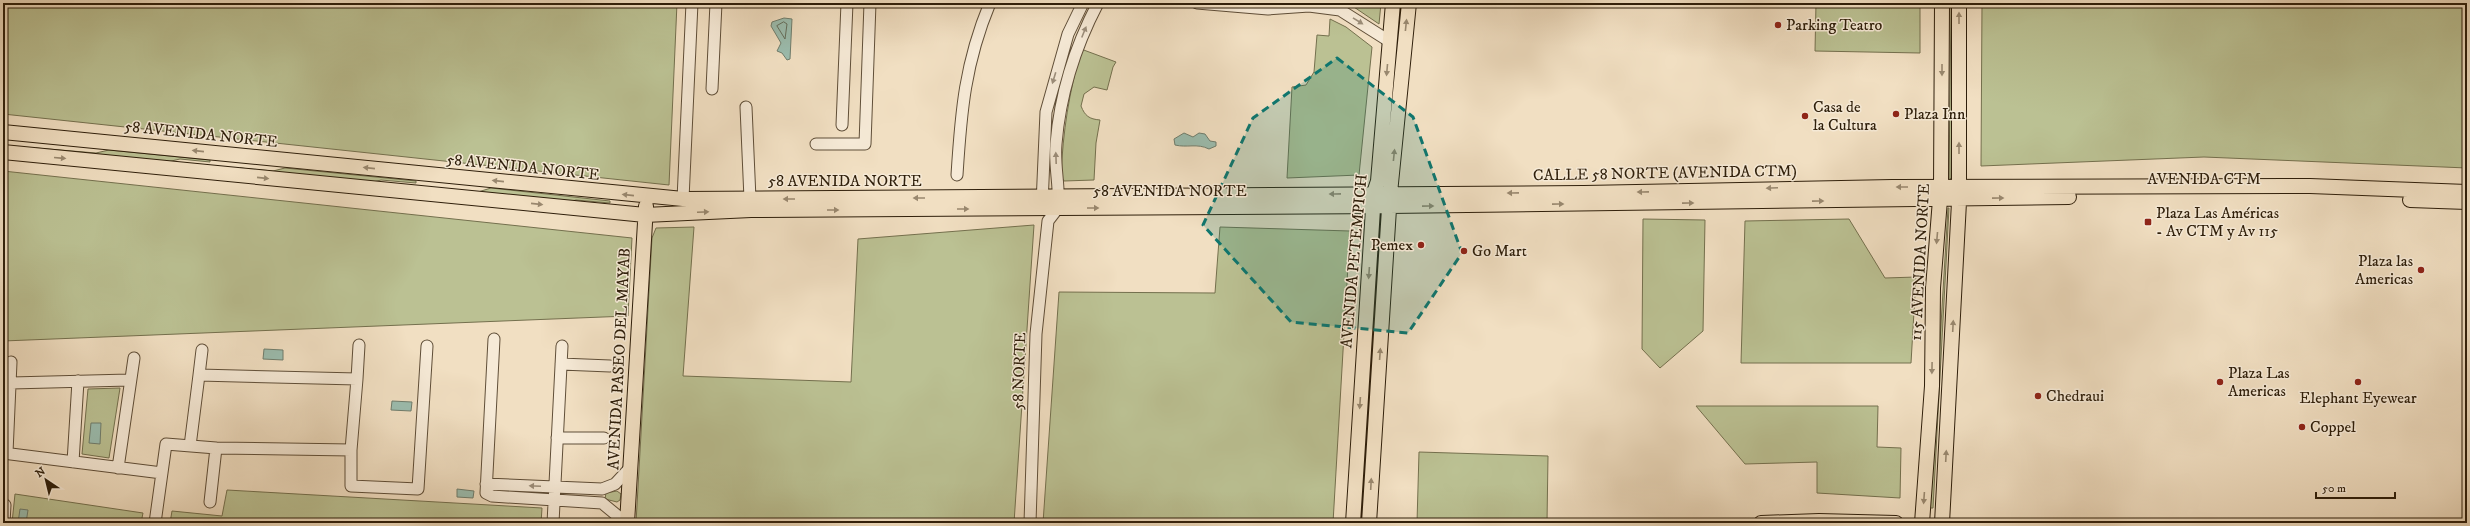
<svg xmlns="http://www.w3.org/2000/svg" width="2470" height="526" font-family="'IM FELL DW Pica',serif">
  <rect width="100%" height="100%" fill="#f1dfc2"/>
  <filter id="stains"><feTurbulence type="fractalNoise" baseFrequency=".005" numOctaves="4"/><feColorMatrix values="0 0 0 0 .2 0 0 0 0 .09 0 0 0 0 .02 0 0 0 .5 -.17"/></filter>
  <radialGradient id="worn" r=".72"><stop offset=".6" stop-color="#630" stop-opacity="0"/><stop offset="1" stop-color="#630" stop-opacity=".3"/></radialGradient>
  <path fill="#bbc193" stroke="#74704e" d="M3 3H677L669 185 3 114Z
    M1348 3H1381L1379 24Z
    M1400 3H1402L1398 49 1395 48Z
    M1816 3H1920V53L1815 51Z
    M1951 3H1953L1951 178 1949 180Z
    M1982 3H2467V168L2204 157 1981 166Z
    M1330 19 1346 27 1372 47 1359 175 1287 178 1292 87 1306 85 1314 72 1317 35 1329 36Z
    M1081 49 1116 62 1113 67 1107 90 1094 87 1084 94 1081 106C1085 116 1089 119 1100 120L1096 143 1094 180 1064 181 1061 176C1063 130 1069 94 1081 49Z
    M36 148 96 153 109 150 210 160V162L180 159 167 162 34 150Z
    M240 168 273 171 285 168 416 181V183L381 180 369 183Z
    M3 171 632 238 628 316 3 341Z
    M491 188 610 201V203L576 200 565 203 478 192Z
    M1948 208H1949L1933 508H1930Z
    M1380 214H1381L1370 369Z
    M1643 219 1705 220 1703 331 1660 368 1642 349Z
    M1849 219 1885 278 1916 277 1911 363H1741L1745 221Z
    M1034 225 1014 523H636L652 238 656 228 694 227 683 376 851 382 858 239Z
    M1220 227 1350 231 1333 523H1043L1059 292 1215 293Z
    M1370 378 1363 523H1360Z
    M120 388 109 458 82 454 88 389Z
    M1696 406H1878L1877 447 1901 448 1900 498 1817 493V462L1745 464Z
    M1419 452 1548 456 1547 523H1417Z
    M494 488 548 491 547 495 493 491Z
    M227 490 542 508 541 523H170L172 511 222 516Z
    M617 491 621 494 620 500 617 502 605 499 606 493Z
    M15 494 143 513 141 523H12Z"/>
  <path fill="#9bbdaf" stroke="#6f7d6d" d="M784 18 792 19 790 59 787 60 782 53 777 51 781 43 771 26 772 22Z
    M1184 133 1193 137 1199 133 1205 134 1210 141 1216 142V146L1209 149C1197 143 1187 148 1175 145L1174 139Z
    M264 349 283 350V360L263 359Z
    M392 401 412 402 411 411 391 410Z
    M91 423H101L100 444 89 443Z
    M457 489 474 491 473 498 457 497Z
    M20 509 28 510 26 523H18Z"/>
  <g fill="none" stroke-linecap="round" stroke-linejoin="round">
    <path stroke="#646e5c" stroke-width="1" d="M784 22 787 24 785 39 777 26Z"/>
    <defs>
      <path id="minor" d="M1197 3 1268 9 1309 6 1340 10 1389 41
        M712 89 716 3
        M746 107 750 199
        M842 125 847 3
        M816 144H865L870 3
        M957 175C961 111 965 63 990 3
        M683 199 692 3
        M1042 204 1046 112 1068 34 1083 3
        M494 339 486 493 492 496 602 503 619 517 622 523
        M561 364 610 366
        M199 375 202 350
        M357 379 359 345
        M11 383 129 380
        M557 438H604
        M190 446 199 375 357 379 351 450V486L418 489 427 346
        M3 453 162 473
        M7 453 11 362
        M73 462 78 381
        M118 468 134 358
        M486 484 602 489 615 484 629 469
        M210 502 216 448
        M4 523 5 505
        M155 523 166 444 216 448 351 450
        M553 523 562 346
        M1030 523 1036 334 1048 221 1058 208C1060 187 1054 166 1056 144 1060 94 1075 47 1098 3"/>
      <path id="major" d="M3 132 683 199 1584 193 1892 187 2310 186 2467 192
        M3 152 645 215 751 210 1389 206 2069 197
        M2410 200 2467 202
        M627 523 646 206
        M1353 523 1374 193 1378 181 1393 3
        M1369 523 1390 193 1409 3
        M1761 523 1819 521 1896 523
        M1922 523 1932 386 1933 288 1941 187 1942 3
        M1942 523 1959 202V3"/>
    </defs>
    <use href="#minor" stroke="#5f4e38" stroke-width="13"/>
    <use href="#major" stroke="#2e1e0a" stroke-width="16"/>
    <use href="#minor" stroke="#f6ead7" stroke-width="11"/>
    <use href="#major" stroke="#f1dfc2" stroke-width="14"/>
  </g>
  <defs><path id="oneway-solid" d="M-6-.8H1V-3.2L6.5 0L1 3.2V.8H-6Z"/></defs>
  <g fill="#99886f">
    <use href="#oneway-solid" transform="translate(1959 18) rotate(-90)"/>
    <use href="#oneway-solid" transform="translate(1406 25) rotate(-84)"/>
    <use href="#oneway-solid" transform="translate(1387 70) rotate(95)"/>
    <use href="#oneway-solid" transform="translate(1942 70) rotate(90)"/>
    <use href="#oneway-solid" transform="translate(1959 148) rotate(-90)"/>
    <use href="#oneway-solid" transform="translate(198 151) rotate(-174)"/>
    <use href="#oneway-solid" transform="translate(1394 155) rotate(-84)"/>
    <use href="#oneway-solid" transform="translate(60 158) rotate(5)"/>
    <use href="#oneway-solid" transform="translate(369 168) rotate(-174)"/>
    <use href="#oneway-solid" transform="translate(263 178) rotate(6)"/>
    <use href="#oneway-solid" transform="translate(498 181) rotate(-174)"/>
    <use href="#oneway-solid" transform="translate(1902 187) rotate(-180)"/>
    <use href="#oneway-solid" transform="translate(1772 188) rotate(177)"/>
    <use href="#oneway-solid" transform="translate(1643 192) rotate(179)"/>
    <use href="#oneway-solid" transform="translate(1513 193) rotate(179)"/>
    <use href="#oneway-solid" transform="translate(1335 194) rotate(179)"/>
    <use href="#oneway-solid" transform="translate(628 195) rotate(-174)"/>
    <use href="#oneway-solid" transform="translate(919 198) rotate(180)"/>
    <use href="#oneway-solid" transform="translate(1998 198) rotate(-1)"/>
    <use href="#oneway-solid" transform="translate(789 199) rotate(180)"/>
    <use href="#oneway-solid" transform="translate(1818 201) rotate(-1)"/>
    <use href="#oneway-solid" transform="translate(1688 203) rotate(-1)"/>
    <use href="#oneway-solid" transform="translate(537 204) rotate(6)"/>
    <use href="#oneway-solid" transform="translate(1558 204) rotate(-1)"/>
    <use href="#oneway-solid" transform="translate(1428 206) rotate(-1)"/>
    <use href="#oneway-solid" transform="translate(1093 208)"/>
    <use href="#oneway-solid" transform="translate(963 209)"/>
    <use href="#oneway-solid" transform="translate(833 210)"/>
    <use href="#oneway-solid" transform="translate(703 212) rotate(-2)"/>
    <use href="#oneway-solid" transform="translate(1937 238) rotate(95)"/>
    <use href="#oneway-solid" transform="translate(1369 273) rotate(94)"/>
    <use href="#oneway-solid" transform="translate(1953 326) rotate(-87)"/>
    <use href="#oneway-solid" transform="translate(1380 354) rotate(-86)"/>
    <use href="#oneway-solid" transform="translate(1932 368) rotate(91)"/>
    <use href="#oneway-solid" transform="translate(1360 403) rotate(94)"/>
    <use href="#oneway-solid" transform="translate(1946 456) rotate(-87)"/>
    <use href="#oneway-solid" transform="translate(1371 484) rotate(-87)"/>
    <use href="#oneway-solid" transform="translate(1924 498) rotate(94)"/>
  </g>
  <g fill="#9c8e7b">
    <use href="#oneway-solid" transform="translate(1358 21) rotate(32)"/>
    <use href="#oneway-solid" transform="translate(1084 32) rotate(-68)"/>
    <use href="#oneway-solid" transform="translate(1054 78) rotate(107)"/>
    <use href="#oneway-solid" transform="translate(1056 158) rotate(-92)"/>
    <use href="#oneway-solid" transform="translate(535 486) rotate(-178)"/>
  </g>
  <path fill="#0f766e" fill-opacity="0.2" stroke="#0f766e" stroke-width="3" stroke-dasharray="8 5" stroke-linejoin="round" d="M1337 58 1413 117 1462 253 1408 333 1291 322 1203 225 1253 118Z"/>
  <g fill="#8f2418" stroke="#f6ead7" stroke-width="1.5">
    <circle cx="1778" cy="25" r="4"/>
    <circle cx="1896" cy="114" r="4"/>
    <circle cx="1805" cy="116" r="4"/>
    <rect x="2144" y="218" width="8" height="8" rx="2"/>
    <circle cx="1421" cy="245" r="4"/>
    <circle cx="1464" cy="251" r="4"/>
    <circle cx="2421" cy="270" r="4"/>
    <circle cx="2220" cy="382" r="4"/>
    <circle cx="2358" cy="382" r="4"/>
    <circle cx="2038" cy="396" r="4"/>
    <circle cx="2302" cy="427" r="4"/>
  </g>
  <g text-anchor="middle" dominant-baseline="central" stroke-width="3" stroke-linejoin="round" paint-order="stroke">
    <g font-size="16" fill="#2e1e0a" stroke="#f6ead7" text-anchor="start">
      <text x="1786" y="25">Parking Teatro</text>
      <text x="1813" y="107">Casa de<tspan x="1813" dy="18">la Cultura</tspan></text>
      <text x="1904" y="114">Plaza Inn</text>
      <text x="2156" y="213">Plaza Las Américas<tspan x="2156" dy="18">- Av CTM y Av 115</tspan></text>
      <text x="1413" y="245" text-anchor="end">Pemex</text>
      <text x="1472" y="251">Go Mart</text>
      <text x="2413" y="261" text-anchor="end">Plaza las<tspan x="2413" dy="18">Americas</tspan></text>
      <text x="2228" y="373">Plaza Las<tspan x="2228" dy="18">Americas</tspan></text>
      <text x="2046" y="396">Chedraui</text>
      <text x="2358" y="398" text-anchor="middle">Elephant Eyewear</text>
      <text x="2310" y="427">Coppel</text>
    </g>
    <g font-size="16" fill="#2e1e0a" stroke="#f6ead7">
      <text transform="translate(201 134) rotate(6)">58 AVENIDA NORTE</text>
      <text transform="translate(523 167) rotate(6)">58 AVENIDA NORTE</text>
      <text transform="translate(1665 173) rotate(-1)">CALLE 58 NORTE (AVENIDA CTM)</text>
      <text x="2204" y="179">AVENIDA CTM</text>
      <text x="845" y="181">58 AVENIDA NORTE</text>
      <text x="1170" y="191">58 AVENIDA NORTE</text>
      <text transform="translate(1354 261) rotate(-85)">AVENIDA PETEMPICH</text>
      <text transform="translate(1920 262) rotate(-87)">115 AVENIDA NORTE</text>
      <text transform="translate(619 359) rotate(-87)">AVENIDA PASEO DEL MAYAB</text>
      <text transform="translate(1019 371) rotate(-88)">58 NORTE</text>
    </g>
  </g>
  <rect width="2470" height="526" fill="none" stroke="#f1dfc2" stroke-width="16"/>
  <rect x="4" y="4" width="2462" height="518" fill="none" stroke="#2e1e0a" stroke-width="2"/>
  <rect x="8" y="8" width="2454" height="510" fill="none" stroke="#2e1e0a"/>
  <g transform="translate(46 480) rotate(325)" stroke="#f6ead7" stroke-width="3" paint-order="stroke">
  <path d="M0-3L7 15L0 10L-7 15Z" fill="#2e1e0a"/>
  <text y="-6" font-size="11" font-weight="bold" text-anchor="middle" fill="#2e1e0a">N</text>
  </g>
  <path d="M2316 492v6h79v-6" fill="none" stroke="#2e1e0a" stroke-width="2"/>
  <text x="2322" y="492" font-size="12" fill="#2e1e0a" stroke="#f6ead7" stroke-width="3" paint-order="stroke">50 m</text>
  <rect width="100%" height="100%" filter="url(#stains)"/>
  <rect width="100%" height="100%" fill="url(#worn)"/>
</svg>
